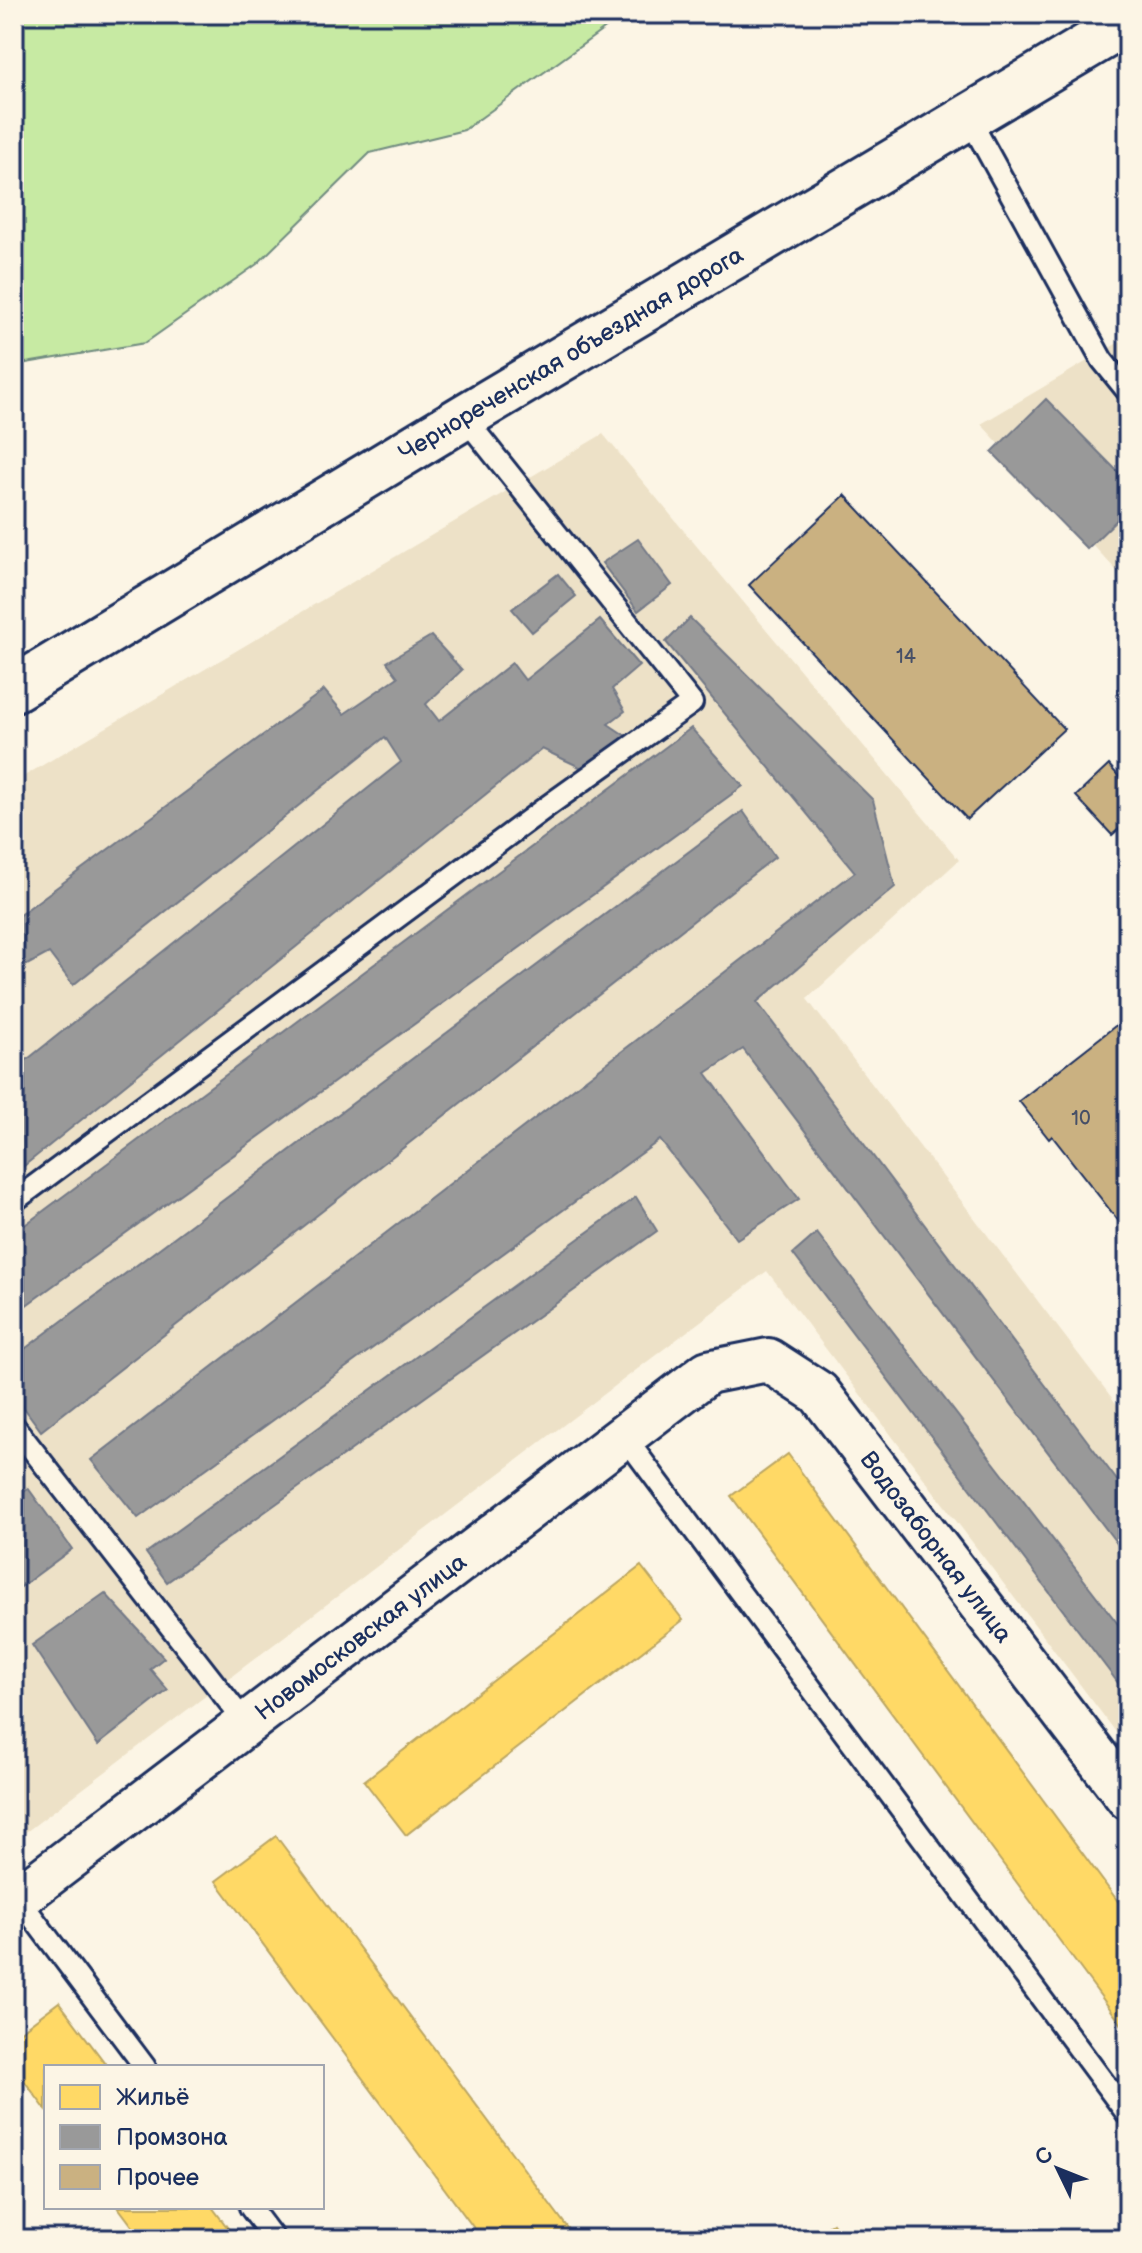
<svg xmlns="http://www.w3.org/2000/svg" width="1142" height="2253" font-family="'Balsamiq Sans',sans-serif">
  <rect width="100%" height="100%" fill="#fcf5e5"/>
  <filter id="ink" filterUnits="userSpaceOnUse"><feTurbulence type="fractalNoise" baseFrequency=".0125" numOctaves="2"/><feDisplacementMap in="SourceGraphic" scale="16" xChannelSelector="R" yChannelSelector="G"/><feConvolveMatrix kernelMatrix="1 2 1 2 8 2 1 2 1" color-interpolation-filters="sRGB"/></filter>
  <g filter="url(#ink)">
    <path fill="#ede1c7" d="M1128 337V583L981 424Z
      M603 434 959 860 807 999 1128 1419V1748L767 1271 14 1841V782Z"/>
    <path fill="#c7eaa3" stroke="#718c80" stroke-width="2" d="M14 14H625L464 130 370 153 257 264 145 343 14 365Z"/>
    <path fill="#ffd966" stroke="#bba664" stroke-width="2" d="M788 1454 1128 1915V2033L731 1496Z
      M641 1566 683 1620 406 1835 364 1781Z
      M276 1836 576 2239H482L216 1881Z
      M59 2002 108 2067H46V2110L14 2067V2036Z
      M118 2207H212L236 2239H142Z
      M833 2223 845 2239H812Z"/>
    <path fill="#999" stroke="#737987" stroke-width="2" d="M1046 399 1128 482V509L1087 549 992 452Z
      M638 539 672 585 638 611 602 563Z
      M558 574 576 596 532 632 512 609Z
      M690 618 873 800 895 887 757 1002 1128 1495V1558L743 1049 706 1073 799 1199 737 1239 660 1140 138 1518 91 1460 855 872 666 642Z
      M600 620 639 666 612 689 625 711 608 724 626 736 582 768 542 749 14 1174V1070L401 762 385 737 73 985 49 953 14 972V919L324 690 344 714 398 677 387 662 431 636 462 670 426 704 439 721 512 663 525 680Z
      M691 728 743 786 14 1314V1233Z
      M743 811 775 857 41 1431 14 1394V1357Z
      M636 1197 657 1231 167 1582 146 1553Z
      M817 1233 1128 1637V1696L793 1254Z
      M28 1488 72 1549 14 1592V1498Z
      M105 1593 164 1658 150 1669 168 1690 98 1745 32 1645Z"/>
    <path fill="#cab181" stroke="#1b2f5e" stroke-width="2" d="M845 495 1064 729 967 819 749 585Z
      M1109 765 1128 787V821L1112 835 1076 796Z
      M1128 1016V1233L1052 1136 1049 1139 1019 1101Z"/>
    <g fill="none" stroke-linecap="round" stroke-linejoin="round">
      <defs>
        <path id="lane" d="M969 118 1102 360 1128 392
          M14 1201 549 805 692 703 464 417
          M14 1426 247 1725
          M624 1436 1128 2115
          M18 1898 145 2067
          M250 2207 274 2239"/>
        <g id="street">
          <path id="s1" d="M14 1901 708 1372 768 1360 819 1393 1128 1798"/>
        </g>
        <g id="secondary">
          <path id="s2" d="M14 689 464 417 1128 22"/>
        </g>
      </defs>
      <use href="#lane" stroke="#1b2f5e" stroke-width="26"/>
      <use href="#street" stroke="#1b2f5e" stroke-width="48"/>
      <use href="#secondary" stroke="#1b2f5e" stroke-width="50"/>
      <use href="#lane" stroke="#fcf5e5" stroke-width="20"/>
      <use href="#street" stroke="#fcf5e5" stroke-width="42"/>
      <use href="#secondary" stroke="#fcf5e5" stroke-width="44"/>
    </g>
  </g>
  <g text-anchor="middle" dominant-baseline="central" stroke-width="8" stroke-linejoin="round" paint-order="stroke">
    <g font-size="20" fill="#475067">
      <text x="906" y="657">14</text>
      <text x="1081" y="1119">10</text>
    </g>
    <g font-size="24" fill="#1b2f5e" stroke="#fcf5e5">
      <text stroke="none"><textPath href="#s2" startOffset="650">Чернореченская объездная дорога</textPath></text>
      <text stroke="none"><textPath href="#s1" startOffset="1188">Водозаборная улица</textPath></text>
      <text stroke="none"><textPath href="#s1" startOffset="436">Новомосковская улица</textPath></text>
    </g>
  </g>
  <rect width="1142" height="2253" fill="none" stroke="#fcf5e5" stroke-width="48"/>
  <rect x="24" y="24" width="1094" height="2205" fill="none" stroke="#1b2f5e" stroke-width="3" filter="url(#ink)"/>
  <rect x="44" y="2065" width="280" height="144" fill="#fcf5e5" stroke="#a2a6af" stroke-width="2"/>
  <rect x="60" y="2085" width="40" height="24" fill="#ffd966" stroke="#a2a6af" stroke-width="2"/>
  <text x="116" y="2105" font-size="24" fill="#1b2f5e">Жильё</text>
  <rect x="60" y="2125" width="40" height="24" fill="#999999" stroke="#a2a6af" stroke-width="2"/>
  <text x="116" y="2145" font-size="24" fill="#1b2f5e">Промзона</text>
  <rect x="60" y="2165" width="40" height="24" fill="#cab181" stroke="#a2a6af" stroke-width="2"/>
  <text x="116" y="2185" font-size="24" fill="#1b2f5e">Прочее</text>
  <g transform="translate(1058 2169) rotate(313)" stroke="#fcf5e5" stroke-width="6" paint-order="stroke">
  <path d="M0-6L14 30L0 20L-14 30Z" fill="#1b2f5e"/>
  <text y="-12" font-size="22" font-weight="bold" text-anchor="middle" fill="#1b2f5e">С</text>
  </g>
</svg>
